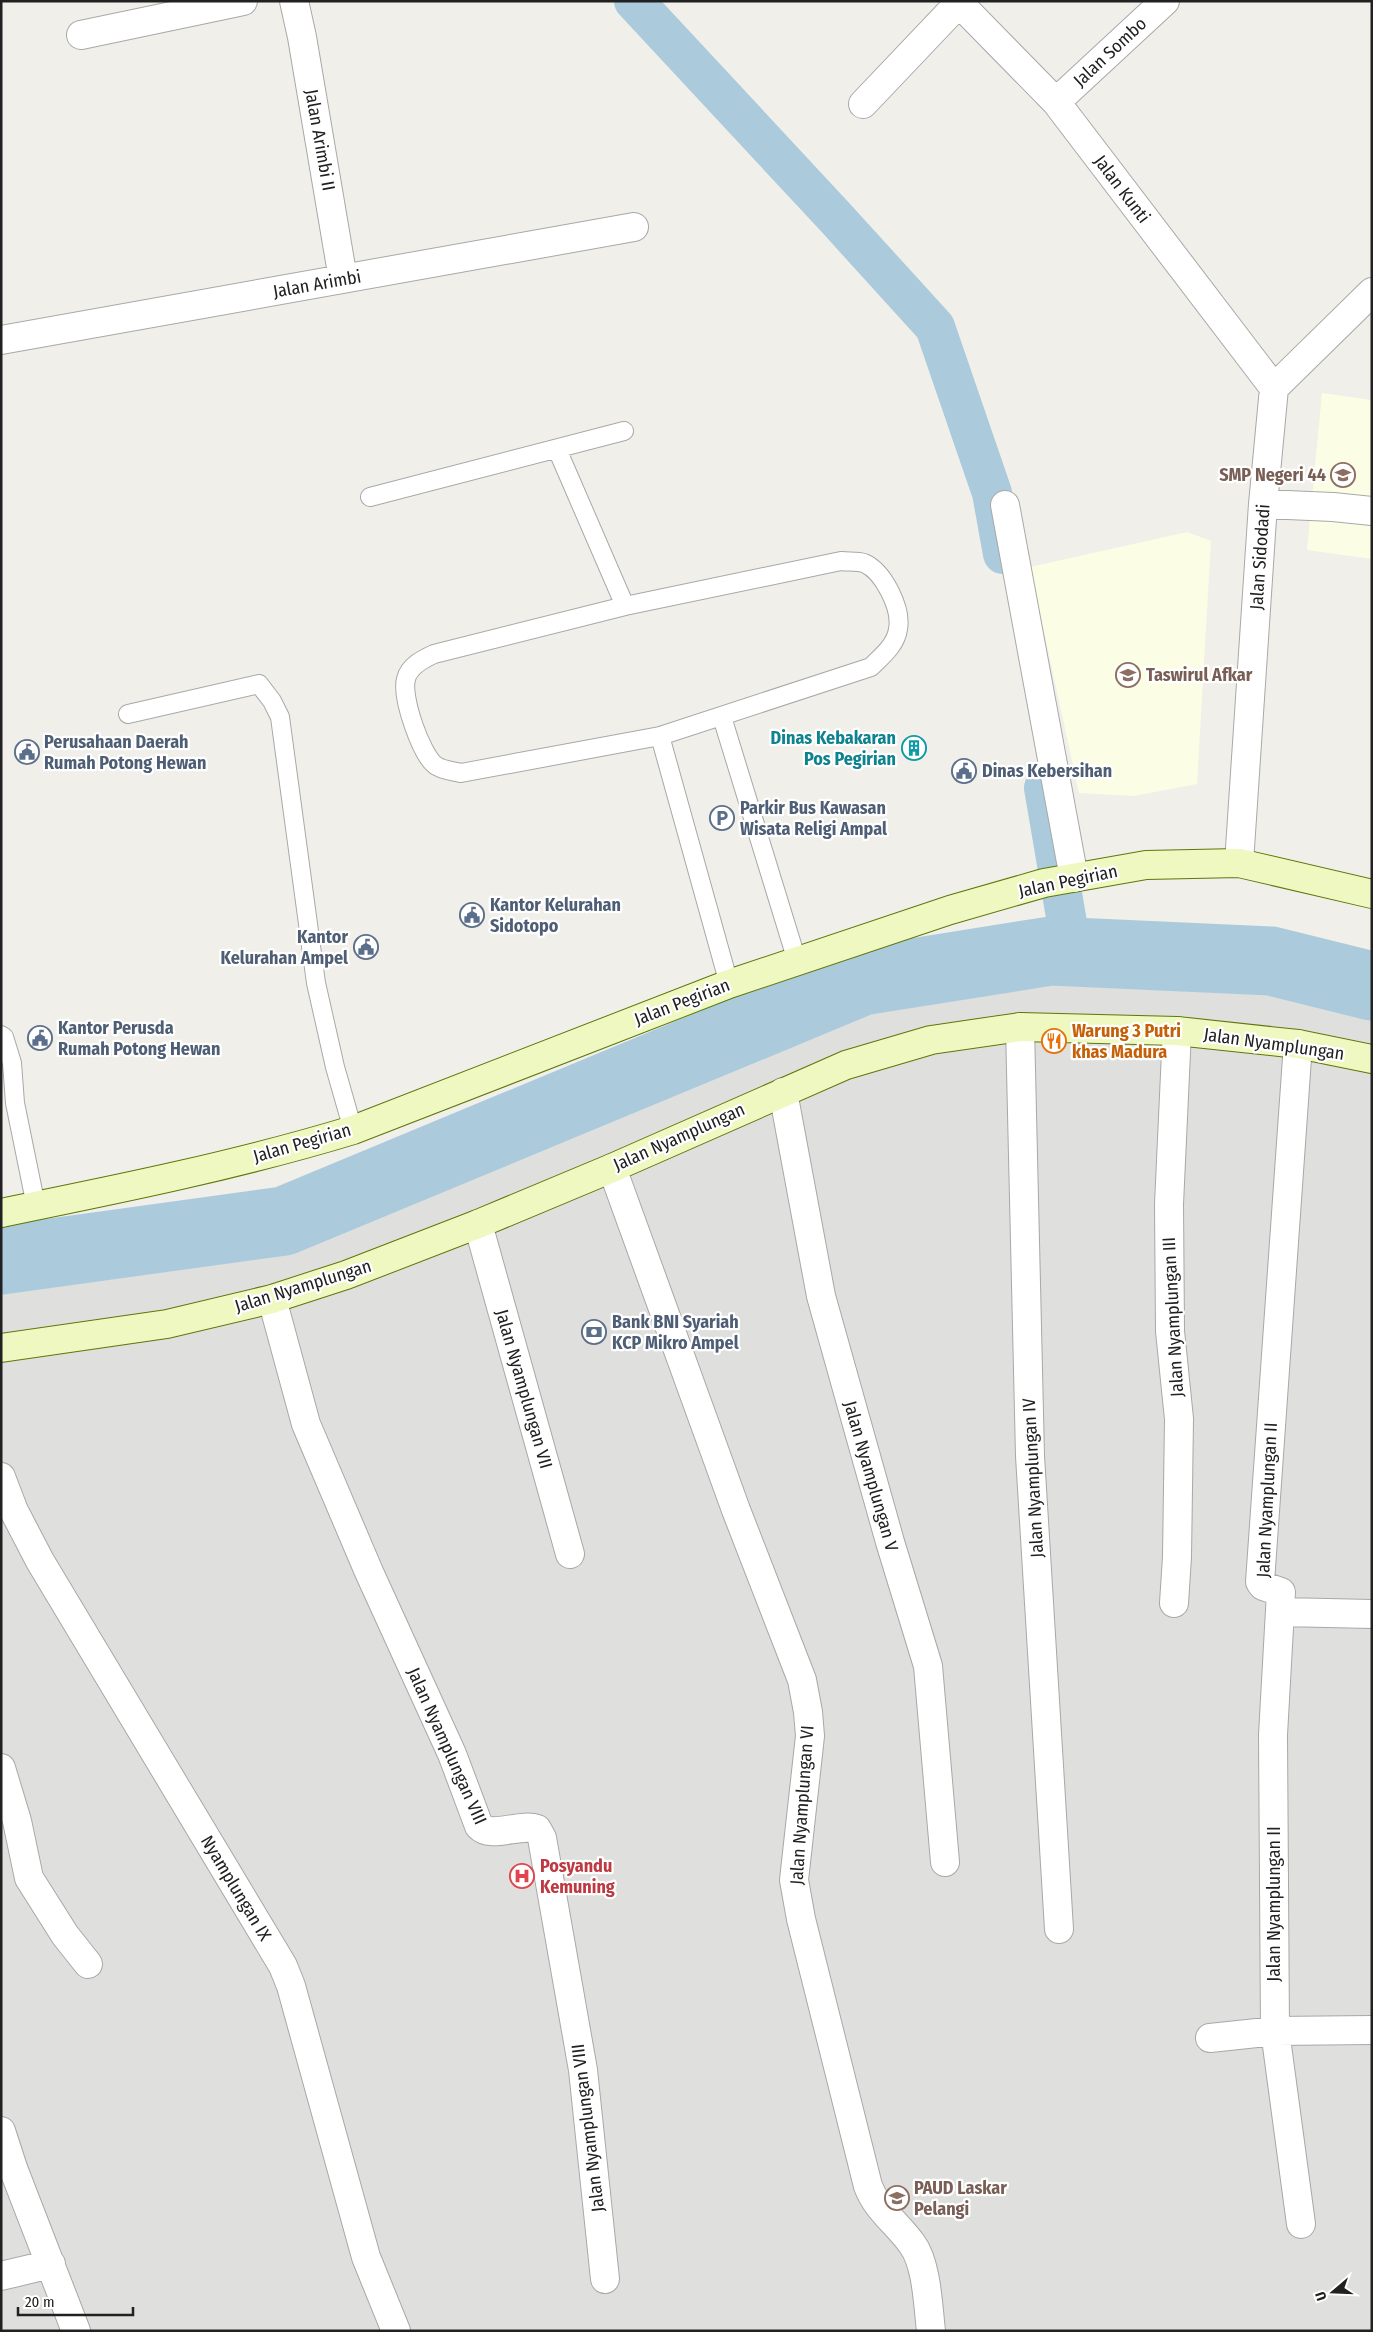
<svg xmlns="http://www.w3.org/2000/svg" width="1373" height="2332" font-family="'Fira Sans Condensed',sans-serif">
  <rect width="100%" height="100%" fill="#f1efe9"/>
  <path fill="#dfdfde" d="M1189 930 1372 988V2331H1V1278L191 1260 704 1011Z"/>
  <path fill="#fbfee5" d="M1322 393 1372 400V559L1307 550Z
    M1187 532 1211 541 1197 784 1134 796 1079 793 1030 567Z"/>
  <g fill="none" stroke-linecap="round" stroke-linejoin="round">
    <path stroke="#abcbdd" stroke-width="40" d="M634 1 835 217 935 327 992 493 1003 554
      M1044 788 1072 952"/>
    <path stroke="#abcbdd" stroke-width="69" d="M1 1260 284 1221 862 981 1051 951 1271 961 1372 986"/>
    <defs>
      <path id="lane" d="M557 449 625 606
        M370 497 624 431
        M841 561C848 562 857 561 864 563 883 571 902 608 898 629 896 645 882 656 871 667L660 736 461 773C453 771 441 770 435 765 421 754 401 697 406 679 409 666 423 659 434 654L625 606Z
        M128 714 259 684 272 701 280 717 316 983 335 1067 353 1130
        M722 717 797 961
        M660 736 729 984
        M1 1035 4 1037 12 1063 15 1103 36 1206"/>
      <path id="street" d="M294 1 302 37 343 279
        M957 1 1056 102 1274 388
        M81 35 243 1
        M1056 102 1165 1
        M863 104 959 3
        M1 340 634 227
        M1263 504 1333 507 1372 511
        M1005 505 1074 878
        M1239 863 1263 504 1274 388 1372 292
        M1020 1027 1030 1456 1059 1929
        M1298 1044 1260 1582 1263 1586 1281 1592 1273 1735 1275 2031 1301 2224
        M783 1092 821 1296 890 1542 928 1666 945 1862
        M612 1168 736 1510 802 1680 808 1712 810 1736 794 1880 801 1919 868 2186C877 2210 897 2223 912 2244 927 2264 928 2306 931 2331
        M478 1224 570 1554
        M272 1299 306 1424 369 1572 452 1754 479 1826C491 1839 520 1823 537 1829L542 1838 583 2070 605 2279
        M1 1477 14 1511 40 1561 283 1966 291 1986 366 2257 396 2331
        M1174 1603 1177 1557 1179 1419 1170 1331 1169 1204 1177 1031
        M1282 1612 1372 1614
        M1 1768 17 1821 29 1878 65 1935 88 1964
        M1210 2038 1275 2031 1372 2030
        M1 2131 13 2168 76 2331
        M1 2276 51 2264"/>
      <path id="secondary" d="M1 1213C119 1189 238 1165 353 1130L729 984 950 910 1044 883 1146 865 1239 863 1372 894
        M1 1348 167 1324 272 1299 346 1275 478 1224 612 1168 846 1065 931 1040 1020 1027 1177 1031 1298 1044 1372 1059"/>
    </defs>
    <use href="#lane" stroke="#a8a8a8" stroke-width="20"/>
    <use href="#street" stroke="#a8a8a8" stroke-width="30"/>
    <use href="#secondary" stroke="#5d7709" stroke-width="30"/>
    <use href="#lane" stroke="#fff" stroke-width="18"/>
    <use href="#street" stroke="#fff" stroke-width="28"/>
    <use href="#secondary" stroke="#eef8c0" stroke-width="28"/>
  </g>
  <defs>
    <symbol id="school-ring" viewBox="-11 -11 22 22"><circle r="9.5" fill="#fff" stroke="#8d6e63" stroke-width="1.5"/><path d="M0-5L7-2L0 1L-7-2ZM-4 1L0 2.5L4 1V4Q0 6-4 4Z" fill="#8d6e63"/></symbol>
    <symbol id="university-ring" viewBox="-11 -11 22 22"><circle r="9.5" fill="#fff" stroke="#8d6e63" stroke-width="1.5"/><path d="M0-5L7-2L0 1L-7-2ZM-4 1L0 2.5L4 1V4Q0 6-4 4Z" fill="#8d6e63"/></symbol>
    <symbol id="building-ring" viewBox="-11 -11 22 22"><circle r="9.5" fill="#fff" stroke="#0f9aa8" stroke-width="1.5"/><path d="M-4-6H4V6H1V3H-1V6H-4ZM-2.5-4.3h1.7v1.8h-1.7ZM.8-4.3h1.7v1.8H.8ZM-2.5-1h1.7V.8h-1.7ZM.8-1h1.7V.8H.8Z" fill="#0f9aa8"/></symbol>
    <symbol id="civic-ring" viewBox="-11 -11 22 22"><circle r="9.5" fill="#fff" stroke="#5c6f8a" stroke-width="1.5"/><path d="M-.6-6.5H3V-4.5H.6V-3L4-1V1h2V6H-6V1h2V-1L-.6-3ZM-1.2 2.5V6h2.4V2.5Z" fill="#5c6f8a"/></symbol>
    <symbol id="parking-ring" viewBox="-11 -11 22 22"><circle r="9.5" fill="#fff" stroke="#5c6f8a" stroke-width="1.5"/><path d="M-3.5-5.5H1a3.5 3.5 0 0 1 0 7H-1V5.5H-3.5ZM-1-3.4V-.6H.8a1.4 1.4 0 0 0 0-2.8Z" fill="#5c6f8a"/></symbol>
    <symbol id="restaurant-ring" viewBox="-11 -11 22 22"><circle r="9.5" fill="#fff" stroke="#e8710a" stroke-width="1.5"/><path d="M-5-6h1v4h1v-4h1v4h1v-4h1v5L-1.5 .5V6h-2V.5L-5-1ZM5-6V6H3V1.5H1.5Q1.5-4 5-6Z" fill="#e8710a"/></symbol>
    <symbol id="bank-ring" viewBox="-11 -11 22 22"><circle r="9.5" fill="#fff" stroke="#5c6f8a" stroke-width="1.5"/><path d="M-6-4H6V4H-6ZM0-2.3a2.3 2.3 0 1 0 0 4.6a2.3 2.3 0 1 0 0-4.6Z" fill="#5c6f8a"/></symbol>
    <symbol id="hospital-ring" viewBox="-11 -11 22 22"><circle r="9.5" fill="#fff" stroke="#e0444e" stroke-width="1.5"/><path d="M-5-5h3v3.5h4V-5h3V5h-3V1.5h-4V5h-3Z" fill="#e0444e"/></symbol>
  </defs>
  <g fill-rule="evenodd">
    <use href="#school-ring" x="1329" y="461" width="28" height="28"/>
    <use href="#university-ring" x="1114" y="661" width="28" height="28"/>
    <use href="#building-ring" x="900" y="734" width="28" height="28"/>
    <use href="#civic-ring" x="13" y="738" width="28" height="28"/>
    <use href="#civic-ring" x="950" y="757" width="28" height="28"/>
    <use href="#parking-ring" x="708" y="804" width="28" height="28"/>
    <use href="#civic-ring" x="458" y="901" width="28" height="28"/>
    <use href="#civic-ring" x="352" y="933" width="28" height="28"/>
    <use href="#civic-ring" x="26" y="1024" width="28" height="28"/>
    <use href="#restaurant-ring" x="1040" y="1027" width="28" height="28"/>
    <use href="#bank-ring" x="580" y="1318" width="28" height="28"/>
    <use href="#hospital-ring" x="508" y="1862" width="28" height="28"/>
    <use href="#school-ring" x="883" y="2184" width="28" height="28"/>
  </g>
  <g text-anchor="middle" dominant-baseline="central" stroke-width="4.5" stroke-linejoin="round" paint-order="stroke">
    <g font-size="18" fill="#212121" stroke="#fff">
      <text transform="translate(1110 52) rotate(-43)">Jalan Sombo</text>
      <text transform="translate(320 140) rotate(80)">Jalan Arimbi II</text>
      <text transform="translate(1122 189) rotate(53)">Jalan Kunti</text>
      <text transform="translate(317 284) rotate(-10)">Jalan Arimbi</text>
      <text transform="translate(1260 557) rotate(-86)">Jalan Sidodadi</text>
      <text transform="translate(1068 881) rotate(-12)">Jalan Pegirian</text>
      <text transform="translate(682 1002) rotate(-21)">Jalan Pegirian</text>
      <text transform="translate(1274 1044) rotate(8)">Jalan Nyamplungan</text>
      <text transform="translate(679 1137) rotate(-24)">Jalan Nyamplungan</text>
      <text transform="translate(302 1143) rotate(-16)">Jalan Pegirian</text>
      <text transform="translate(303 1286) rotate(-17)">Jalan Nyamplungan</text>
      <text transform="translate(1173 1317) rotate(-93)">Jalan Nyamplungan III</text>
      <text transform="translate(524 1389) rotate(74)">Jalan Nyamplungan VII</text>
      <text transform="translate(871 1476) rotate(74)">Jalan Nyamplungan V</text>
      <text transform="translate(1033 1478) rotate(-93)">Jalan Nyamplungan IV</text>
      <text transform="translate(1267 1500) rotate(-87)">Jalan Nyamplungan II</text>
      <text transform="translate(447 1746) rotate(66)">Jalan Nyamplungan VIII</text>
      <text transform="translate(802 1805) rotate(-86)">Jalan Nyamplungan VI</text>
      <text transform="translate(236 1888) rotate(59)">Nyamplungan IX</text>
      <text transform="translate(1274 1904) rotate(-90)">Jalan Nyamplungan II</text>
      <text transform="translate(588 2128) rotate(-97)">Jalan Nyamplungan VIII</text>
    </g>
    <g font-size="18" font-weight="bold" fill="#785e54" stroke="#fff" text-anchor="start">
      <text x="1326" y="475" text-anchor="end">SMP Negeri 44</text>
      <text x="1146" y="675">Taswirul Afkar</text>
      <text x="914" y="2188">PAUD Laskar<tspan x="914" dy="21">Pelangi</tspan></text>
    </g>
    <g font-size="18" font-weight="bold" fill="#0d838f" stroke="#fff" text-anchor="end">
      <text x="896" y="738">Dinas Kebakaran<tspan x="896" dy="21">Pos Pegirian</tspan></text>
    </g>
    <g font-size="18" font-weight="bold" fill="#4e5e75" stroke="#fff" text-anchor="start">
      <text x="44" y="742">Perusahaan Daerah<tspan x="44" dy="21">Rumah Potong Hewan</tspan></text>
      <text x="982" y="771">Dinas Kebersihan</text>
      <text x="740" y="808">Parkir Bus Kawasan<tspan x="740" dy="21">Wisata Religi Ampal</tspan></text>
      <text x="490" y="905">Kantor Kelurahan<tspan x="490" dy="21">Sidotopo</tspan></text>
      <text x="348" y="937" text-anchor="end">Kantor<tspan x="348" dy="21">Kelurahan Ampel</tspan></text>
      <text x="58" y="1028">Kantor Perusda<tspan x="58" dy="21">Rumah Potong Hewan</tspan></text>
      <text x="612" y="1322">Bank BNI Syariah<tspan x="612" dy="21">KCP Mikro Ampel</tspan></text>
    </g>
    <g font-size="18" font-weight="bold" fill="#c56008" stroke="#fff" text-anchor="start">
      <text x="1072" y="1031">Warung 3 Putri<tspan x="1072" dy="21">khas Madura</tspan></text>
    </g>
    <g font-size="18" font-weight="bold" fill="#be3a42" stroke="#fff" text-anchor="start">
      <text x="540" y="1866">Posyandu<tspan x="540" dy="21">Kemuning</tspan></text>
    </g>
  </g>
  <rect width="1373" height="2332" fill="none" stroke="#212121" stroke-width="5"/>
  <g transform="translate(1333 2292) rotate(251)" stroke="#ffffff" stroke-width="4" paint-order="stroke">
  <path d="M0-4L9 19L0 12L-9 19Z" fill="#212121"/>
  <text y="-8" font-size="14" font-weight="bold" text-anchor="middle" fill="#212121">U</text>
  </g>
  <path d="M18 2307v8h115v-8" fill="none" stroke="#212121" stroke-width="2.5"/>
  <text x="25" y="2307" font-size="15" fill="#212121" stroke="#ffffff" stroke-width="4" paint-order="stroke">20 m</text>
</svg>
